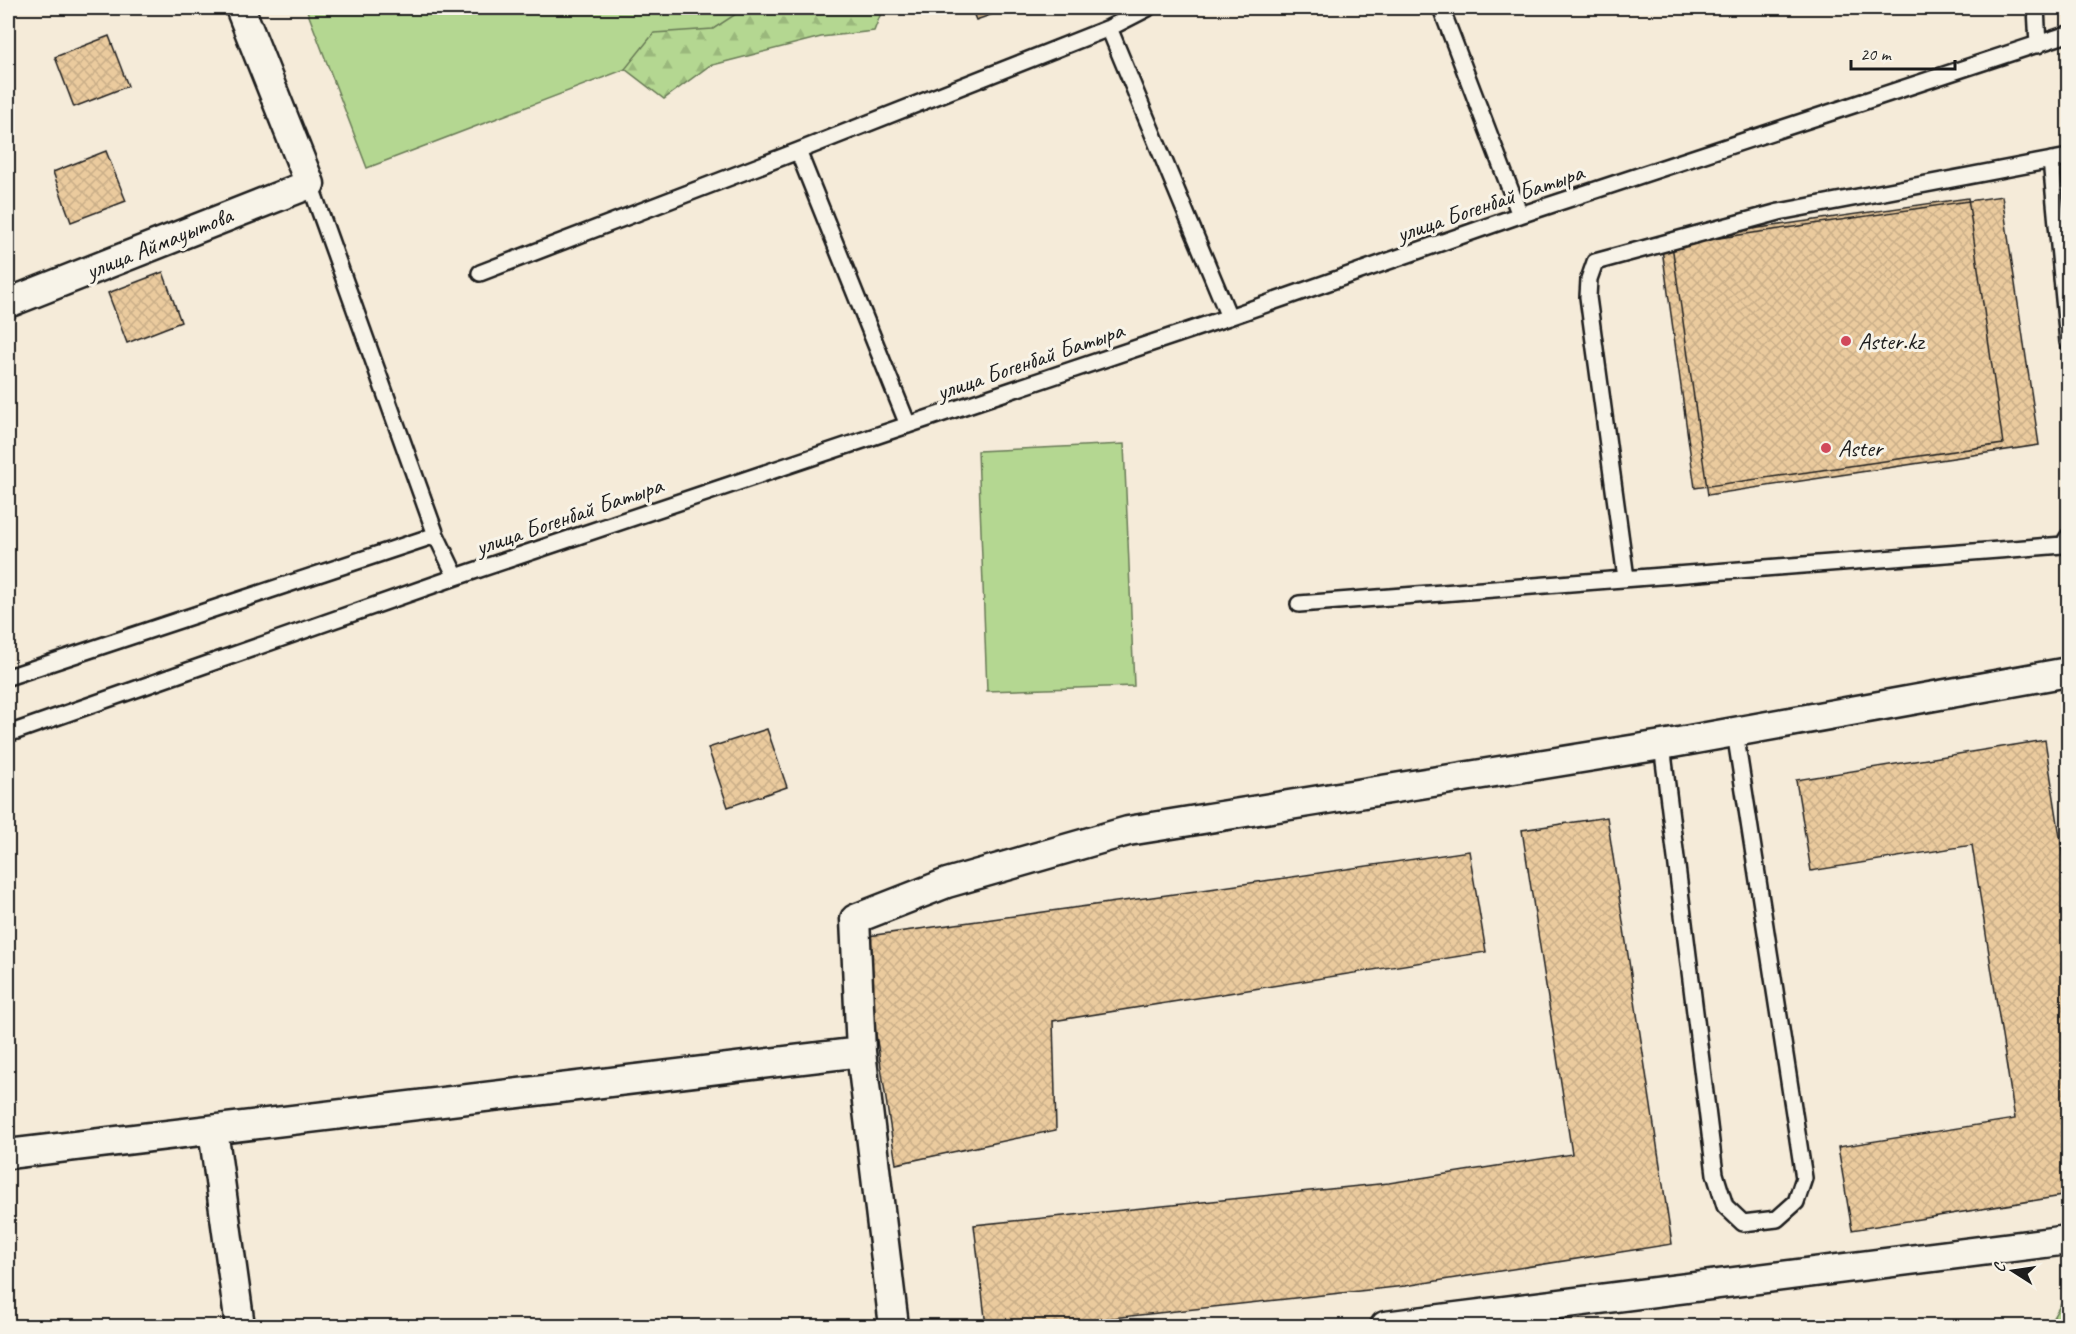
<svg xmlns="http://www.w3.org/2000/svg" width="2076" height="1334" font-family="Caveat,sans-serif">
  <defs>
    <pattern id="forest-firs" width="22" height="20" patternUnits="userSpaceOnUse" patternTransform="scale(1.5)"><rect width="22" height="20" fill="#b4d791"/><path d="M5 1l3.5 6h-7zM16 11l3.5 6h-7z" fill="#9ab87c"/></pattern>
    <pattern id="building-cross-hatch" width="8" height="8" patternUnits="userSpaceOnUse" patternTransform="scale(1.5)"><rect width="8" height="8" fill="#ebcb9e"/><path d="M0 0l8 8M0 8l8-8" fill="none" stroke="#c9ae88"/></pattern>
  </defs>
  <rect width="100%" height="100%" fill="#f5ebd9"/>
  <filter id="ink" filterUnits="userSpaceOnUse"><feTurbulence type="fractalNoise" baseFrequency=".0167" numOctaves="2"/><feDisplacementMap in="SourceGraphic" scale="12" xChannelSelector="R" yChannelSelector="G"/><feConvolveMatrix kernelMatrix="1 2 1 2 8 2 1 2 1" color-interpolation-filters="sRGB"/></filter>
  <g filter="url(#ink)">
    <path fill="#b4d791" stroke="#687a56" stroke-width="1.5" d="M306 8H785L367 168Z
      M1124 444 1134 686 987 691 978 451Z"/>
    <path fill="url(#forest-firs)" stroke="#687a56" stroke-width="1.5" d="M745 8H883L874 31 821 37 709 66 664 99 625 69 654 33 713 29Z
      M2068 1292V1326H2048Z"/>
    <path fill="url(#building-cross-hatch)" stroke="#1c1c1c" stroke-width="1.5" d="M971 8H1010L976 20Z
      M109 36 128 86 74 107 55 57Z
      M106 151 126 201 71 222 53 172Z
      M2002 196 2039 445 1708 495 1672 245Z
      M1968 198 2003 444 1695 488 1661 242Z
      M163 272 181 322 127 343 108 293Z
      M767 729 787 787 728 807 708 748Z
      M2045 740 2068 888V1195L1852 1230 1838 1147 2015 1119 1972 845 1811 871 1796 780Z
      M1607 817 1672 1244 1405 1286 1039 1326H986L974 1225 1389 1183 1572 1154 1522 830Z
      M1469 851 1486 952 1053 1021 1056 1130 896 1164 861 937 1203 890Z"/>
    <g fill="none" stroke-linecap="round" stroke-linejoin="round">
      <defs>
        <path id="service" d="M1441 8 1520 215
          M2036 8 2038 45
          M1109 28 1229 317
          M798 151 908 425
          M2051 160 2068 342
          M310 184 436 535 456 577
          M480 273 798 151 1109 28 1148 8
          M1626 578 1588 297 1589 279 1595 262 1779 212 2068 157
          M1299 604 2063 545 2068 537
          M8 677 436 535
          M8 734 456 577 1229 317 1520 215 2068 34
          M1662 745 1715 1174 1725 1206 1743 1223 1777 1219 1796 1202 1804 1178 1735 732"/>
        <path id="minor" d="M8 303 310 184 240 8
          M861 1052 894 1326
          M213 1130 240 1326
          M8 1154 861 1052 855 919 947 883 1128 831 1662 745 2068 672
          M1385 1326 2068 1240"/>
      </defs>
      <use href="#service" stroke="#1c1c1c" stroke-width="20"/>
      <use href="#minor" stroke="#1c1c1c" stroke-width="33"/>
      <use href="#service" stroke="#f7f3e8" stroke-width="15"/>
      <use href="#minor" stroke="#f7f3e8" stroke-width="28"/>
    </g>
  </g>
  <g fill="#d1495b" stroke="#f7f3e8" stroke-width="2">
    <circle cx="1846" cy="341" r="6"/>
    <circle cx="1826" cy="448" r="6"/>
  </g>
  <g text-anchor="middle" dominant-baseline="central" stroke-width="6" stroke-linejoin="round" paint-order="stroke">
    <g font-size="24" fill="#1c1c1c" stroke="#f7f3e8">
      <text transform="translate(1490 203) rotate(-19)">улица Богенбай Батыра</text>
      <text transform="translate(159 243) rotate(-22)">улица Аймауытова</text>
      <text transform="translate(1030 361) rotate(-19)">улица Богенбай Батыра</text>
      <text transform="translate(569 516) rotate(-19)">улица Богенбай Батыра</text>
    </g>
    <g font-size="24" fill="#1c1c1c" stroke="#f7f3e8" text-anchor="start">
      <text x="1858" y="341">Aster.kz</text>
      <text x="1838" y="448">Aster</text>
    </g>
  </g>
  <rect width="2076" height="1334" fill="none" stroke="#f7f3e8" stroke-width="30"/>
  <rect x="15" y="15" width="2046" height="1304" fill="none" stroke="#1c1c1c" stroke-width="2" filter="url(#ink)"/>
  <g transform="translate(2013 1271) rotate(282)" stroke="#f7f3e8" stroke-width="4.5" paint-order="stroke">
  <path d="M0-4.5L10 22L0 15L-10 22Z" fill="#1c1c1c"/>
  <text y="-9" font-size="16" font-weight="bold" text-anchor="middle" fill="#1c1c1c">С</text>
  </g>
  <path d="M1851 60v9h104v-9" fill="none" stroke="#1c1c1c" stroke-width="3"/>
  <text x="1860" y="60" font-size="18" fill="#1c1c1c" stroke="#f7f3e8" stroke-width="4.5" paint-order="stroke">20 m</text>
</svg>
